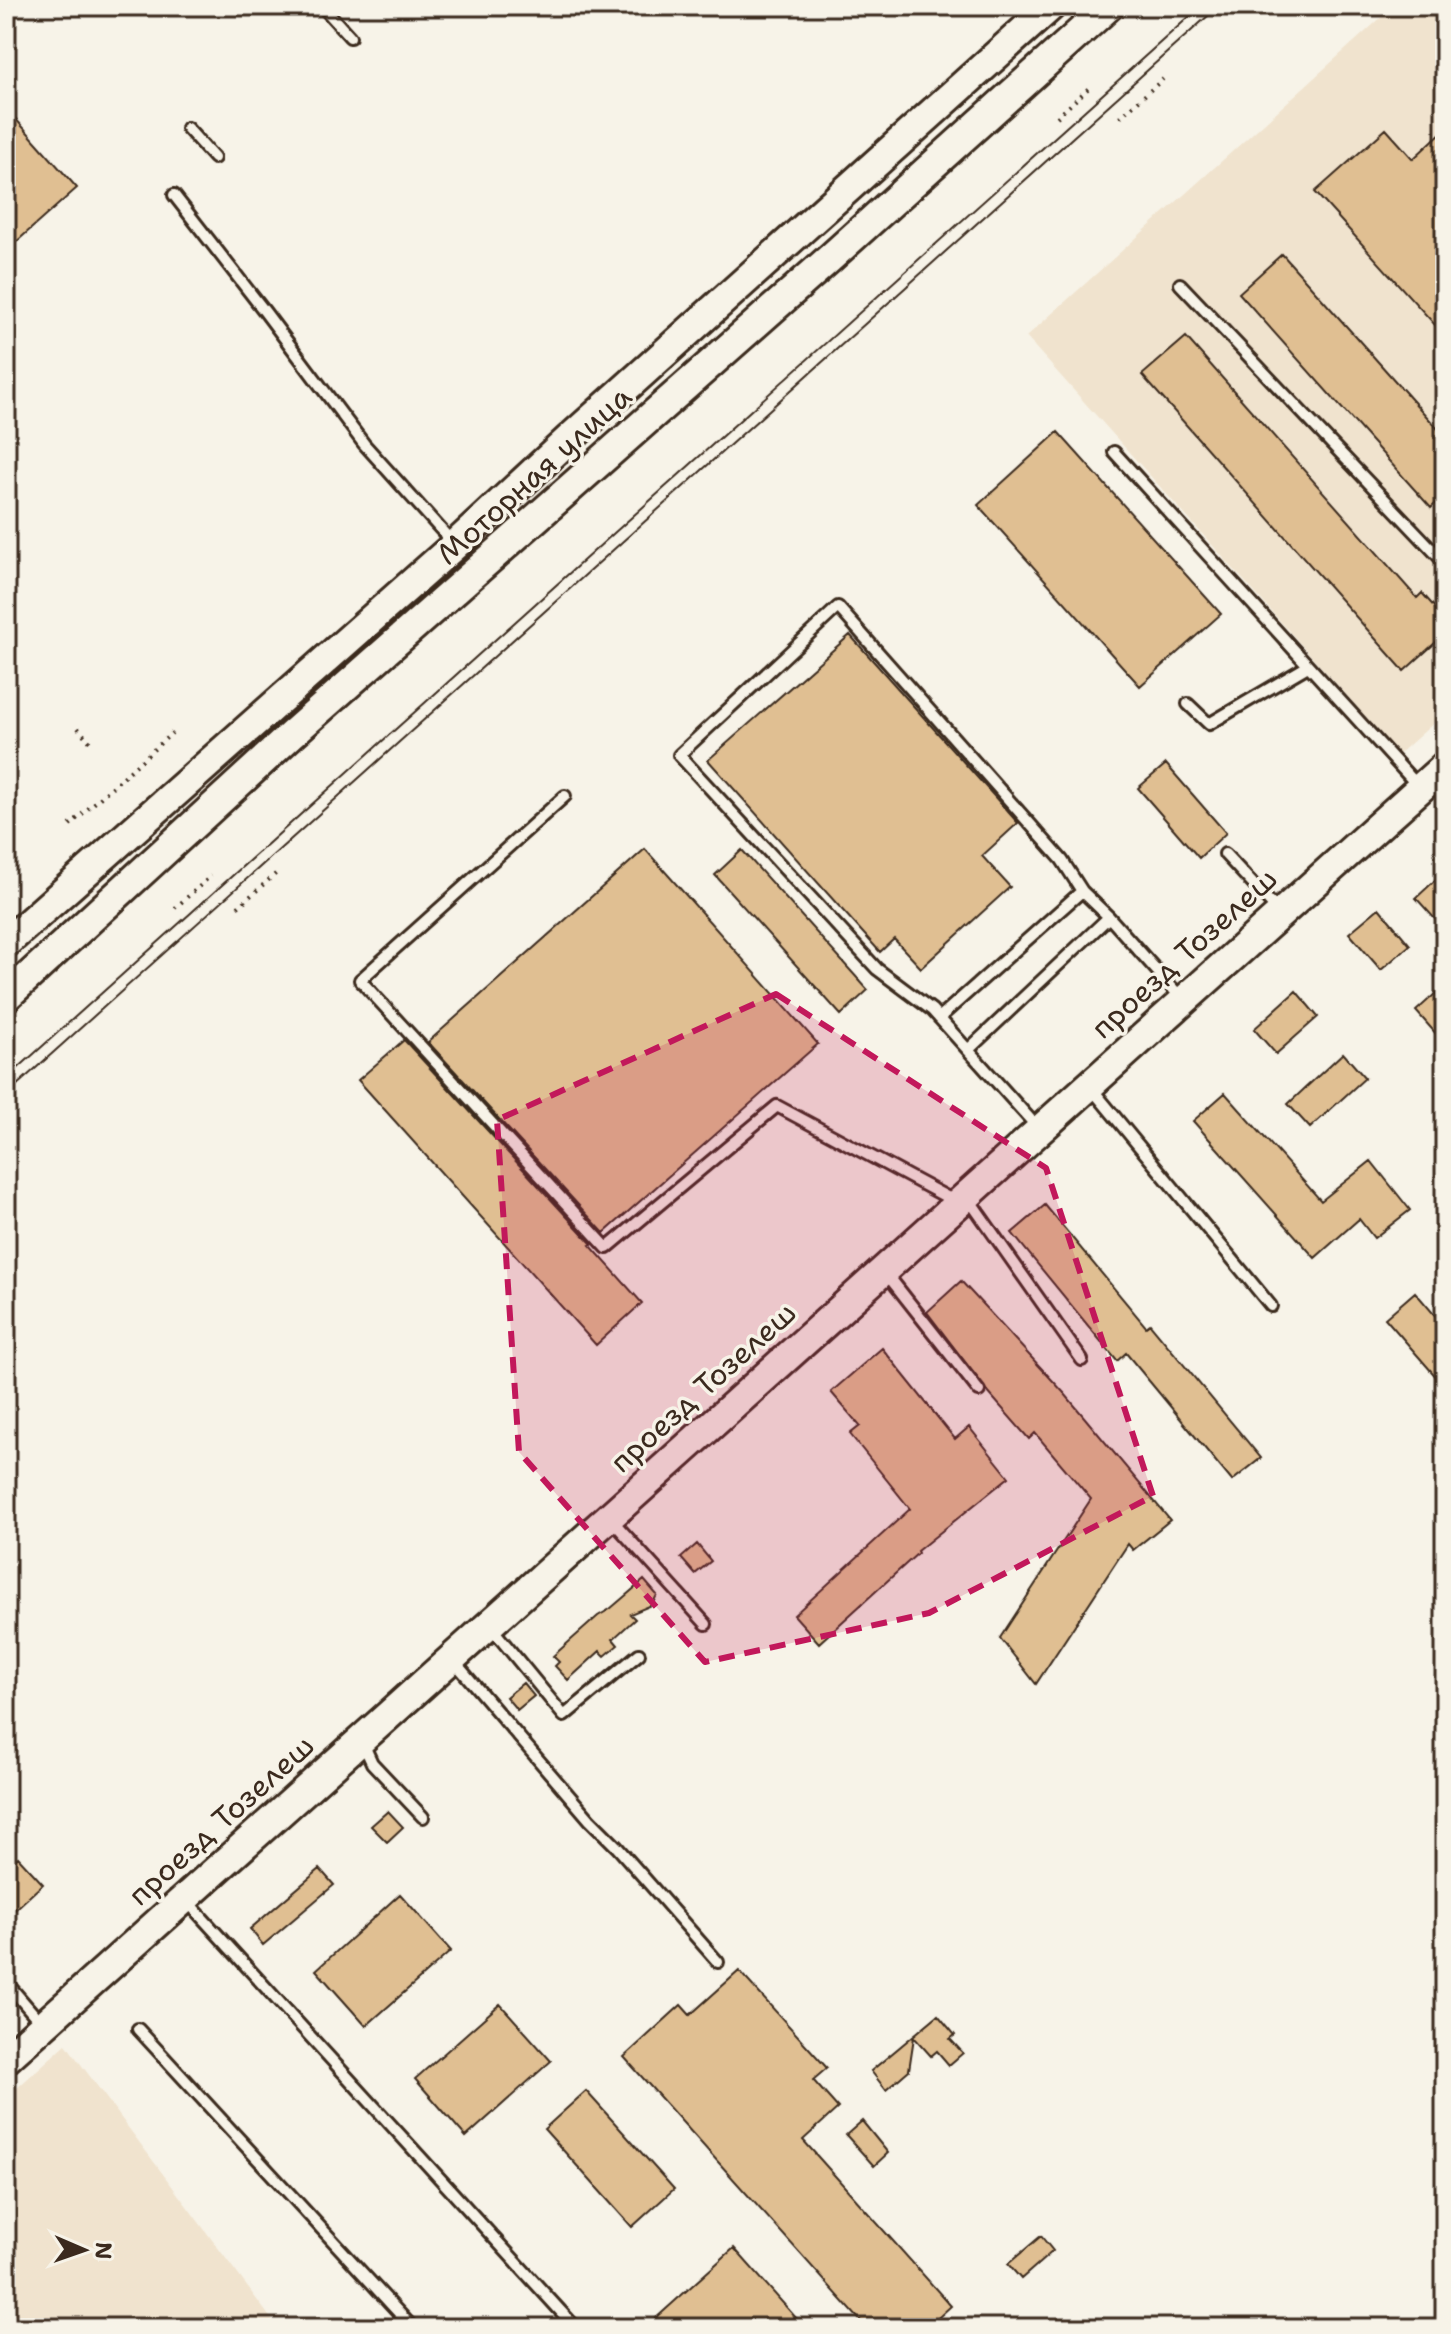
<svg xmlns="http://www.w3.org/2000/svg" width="1451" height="2334" font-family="'Shantell Sans',sans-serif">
  <rect width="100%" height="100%" fill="#f7f3e8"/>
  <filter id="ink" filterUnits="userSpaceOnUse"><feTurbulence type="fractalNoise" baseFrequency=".0125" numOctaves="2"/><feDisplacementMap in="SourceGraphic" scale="16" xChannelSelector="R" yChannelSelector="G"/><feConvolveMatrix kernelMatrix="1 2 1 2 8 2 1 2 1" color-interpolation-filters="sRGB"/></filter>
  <g filter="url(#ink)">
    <path fill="#f0e3ce" d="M1394 6H1445V713L1399 754 1026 337Z
      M66 2044 77 2059 278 2328H6V2098Z"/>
    <path fill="#e0bf92" stroke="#3b2a1e" stroke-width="2" d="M6 108 77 188 6 251Z
      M1386 129 1413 159 1445 129V336L1315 192Z
      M1282 254 1445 437V495L1431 508 1239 293Z
      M1186 337 1417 598 1422 593 1445 619V634L1404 671 1142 375Z
      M1058 432 1221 614 1140 686 978 505Z
      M850 635 1018 823 982 856 1010 887 921 968 894 939 880 952 708 760Z
      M1166 764 1226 833 1199 858 1138 788Z
      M645 849 818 1044 604 1233 428 1042Z
      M742 850 868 990 841 1015 715 875Z
      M1445 871V930L1416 898Z
      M1379 908 1410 945 1381 970 1349 933Z
      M1445 985V1044L1416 1011Z
      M1296 991 1318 1017 1276 1054 1254 1029Z
      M404 1040 592 1244 590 1245 642 1303 596 1345 358 1080Z
      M1343 1053 1365 1078 1310 1128 1288 1104Z
      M1225 1093 1321 1201 1371 1161 1410 1210 1374 1238 1359 1219 1315 1258 1193 1121Z
      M1045 1205 1146 1327 1150 1324 1261 1458 1232 1481 1126 1353 1117 1361 1012 1233Z
      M961 1281 1065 1394 1170 1520 1133 1550 1128 1544 1036 1684 1000 1638 1091 1499 1035 1433 1029 1439 987 1391 927 1312Z
      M1415 1292 1445 1327V1387L1385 1318Z
      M882 1348 955 1439 969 1427 1009 1477 917 1551 918 1553 819 1643 794 1615 910 1509 850 1434 860 1426 831 1392Z
      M697 1544 711 1561 695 1574 681 1558Z
      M644 1580 657 1595 652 1605 630 1614 635 1619 613 1639 618 1645 605 1656 600 1651 568 1680 555 1666 559 1662 553 1656 598 1616 610 1609Z
      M523 1683 534 1696 517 1710 506 1697Z
      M388 1811 403 1827 387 1842 371 1826Z
      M18 1857 43 1884 6 1918V1868Z
      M320 1869 334 1885 263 1945 250 1929Z
      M400 1894 451 1951 366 2026 316 1970Z
      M739 1971 827 2068 813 2080 838 2108 803 2140 951 2306 927 2328H867L624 2057 681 2005 690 2015Z
      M500 2004 551 2061 466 2137 415 2079Z
      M938 2015 955 2035 950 2039 963 2053 949 2065 937 2051 931 2056 914 2037 909 2070 886 2090 871 2071Z
      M586 2091 674 2189 632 2227 544 2129Z
      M862 2121 888 2153 874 2166 846 2135Z
      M1041 2236 1053 2251 1021 2279 1008 2264Z
      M734 2248 805 2328H645Z"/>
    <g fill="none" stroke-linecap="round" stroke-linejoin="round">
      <defs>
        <path id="lane" d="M322 6 350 37
          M187 128 214 158
          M174 195 265 312 364 444 453 543
          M1180 284 1445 563
          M1114 452 1418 786
          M1188 704 1209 724 1308 666
          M565 796 360 980 607 1248 777 1106 956 1202
          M1225 854 1278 911
          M939 1018 1082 891
          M968 1050 1109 917
          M1092 1089 1271 1306
          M1038 1128 932 1010 877 969 679 755 838 607 1062 860 1082 891 1109 917 1183 1000
          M968 1198 1082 1360
          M886 1273 979 1391
          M610 1518 706 1624
          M490 1626 564 1716 639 1654
          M453 1660 590 1820 617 1847 718 1962
          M362 1741 372 1763 423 1817
          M186 1900 576 2328
          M6 1982 42 2024
          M138 2029 413 2328"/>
        <path id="secondary" d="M6 943 455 545 569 439 1051 6
          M6 997 291 735 829 259 1109 6
          M6 2059 1445 766"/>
      </defs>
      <use href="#lane" stroke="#3b2a1e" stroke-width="16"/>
      <use href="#secondary" stroke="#3b2a1e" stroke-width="34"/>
      <path stroke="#3b2a1e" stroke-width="4" stroke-dasharray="2 6" stroke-linecap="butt" d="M1057 117 1092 85
        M1120 117 1163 79
        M78 728 90 742
        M70 825 172 733
        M238 907 280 870
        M175 908 211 876"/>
      <use href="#lane" stroke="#f7f3e8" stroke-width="10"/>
      <use href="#secondary" stroke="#f7f3e8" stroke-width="28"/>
      <path stroke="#3b2a1e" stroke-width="2" d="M6 1079 1201 6
        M6 1095 1219 6"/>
    </g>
  </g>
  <path fill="#c2185b" fill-opacity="0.2" stroke="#c2185b" stroke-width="6" stroke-dasharray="16 10" stroke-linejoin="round" d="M776 994 1046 1168 1153 1496 929 1613 705 1662 519 1452 497 1120Z"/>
  <g text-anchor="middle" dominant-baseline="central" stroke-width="7" stroke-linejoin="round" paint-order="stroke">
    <g font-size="30" fill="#3b2a1e" stroke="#f7f3e8">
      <text transform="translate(534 475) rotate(-42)">Моторная улица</text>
      <text transform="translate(1184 953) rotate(-42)">проезд Тозелеш</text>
      <text transform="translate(703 1387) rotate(-42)">проезд Тозелеш</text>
      <text transform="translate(221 1820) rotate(-42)">проезд Тозелеш</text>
    </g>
  </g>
  <rect width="1451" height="2334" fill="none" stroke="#f7f3e8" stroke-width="32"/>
  <rect x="16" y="16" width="1419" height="2302" fill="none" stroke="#3b2a1e" stroke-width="3" filter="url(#ink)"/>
  <g transform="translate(84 2250) rotate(92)" stroke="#f7f3e8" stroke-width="6" paint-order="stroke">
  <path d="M0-6L14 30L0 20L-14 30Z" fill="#3b2a1e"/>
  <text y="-12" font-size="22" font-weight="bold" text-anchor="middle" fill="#3b2a1e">N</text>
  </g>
</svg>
